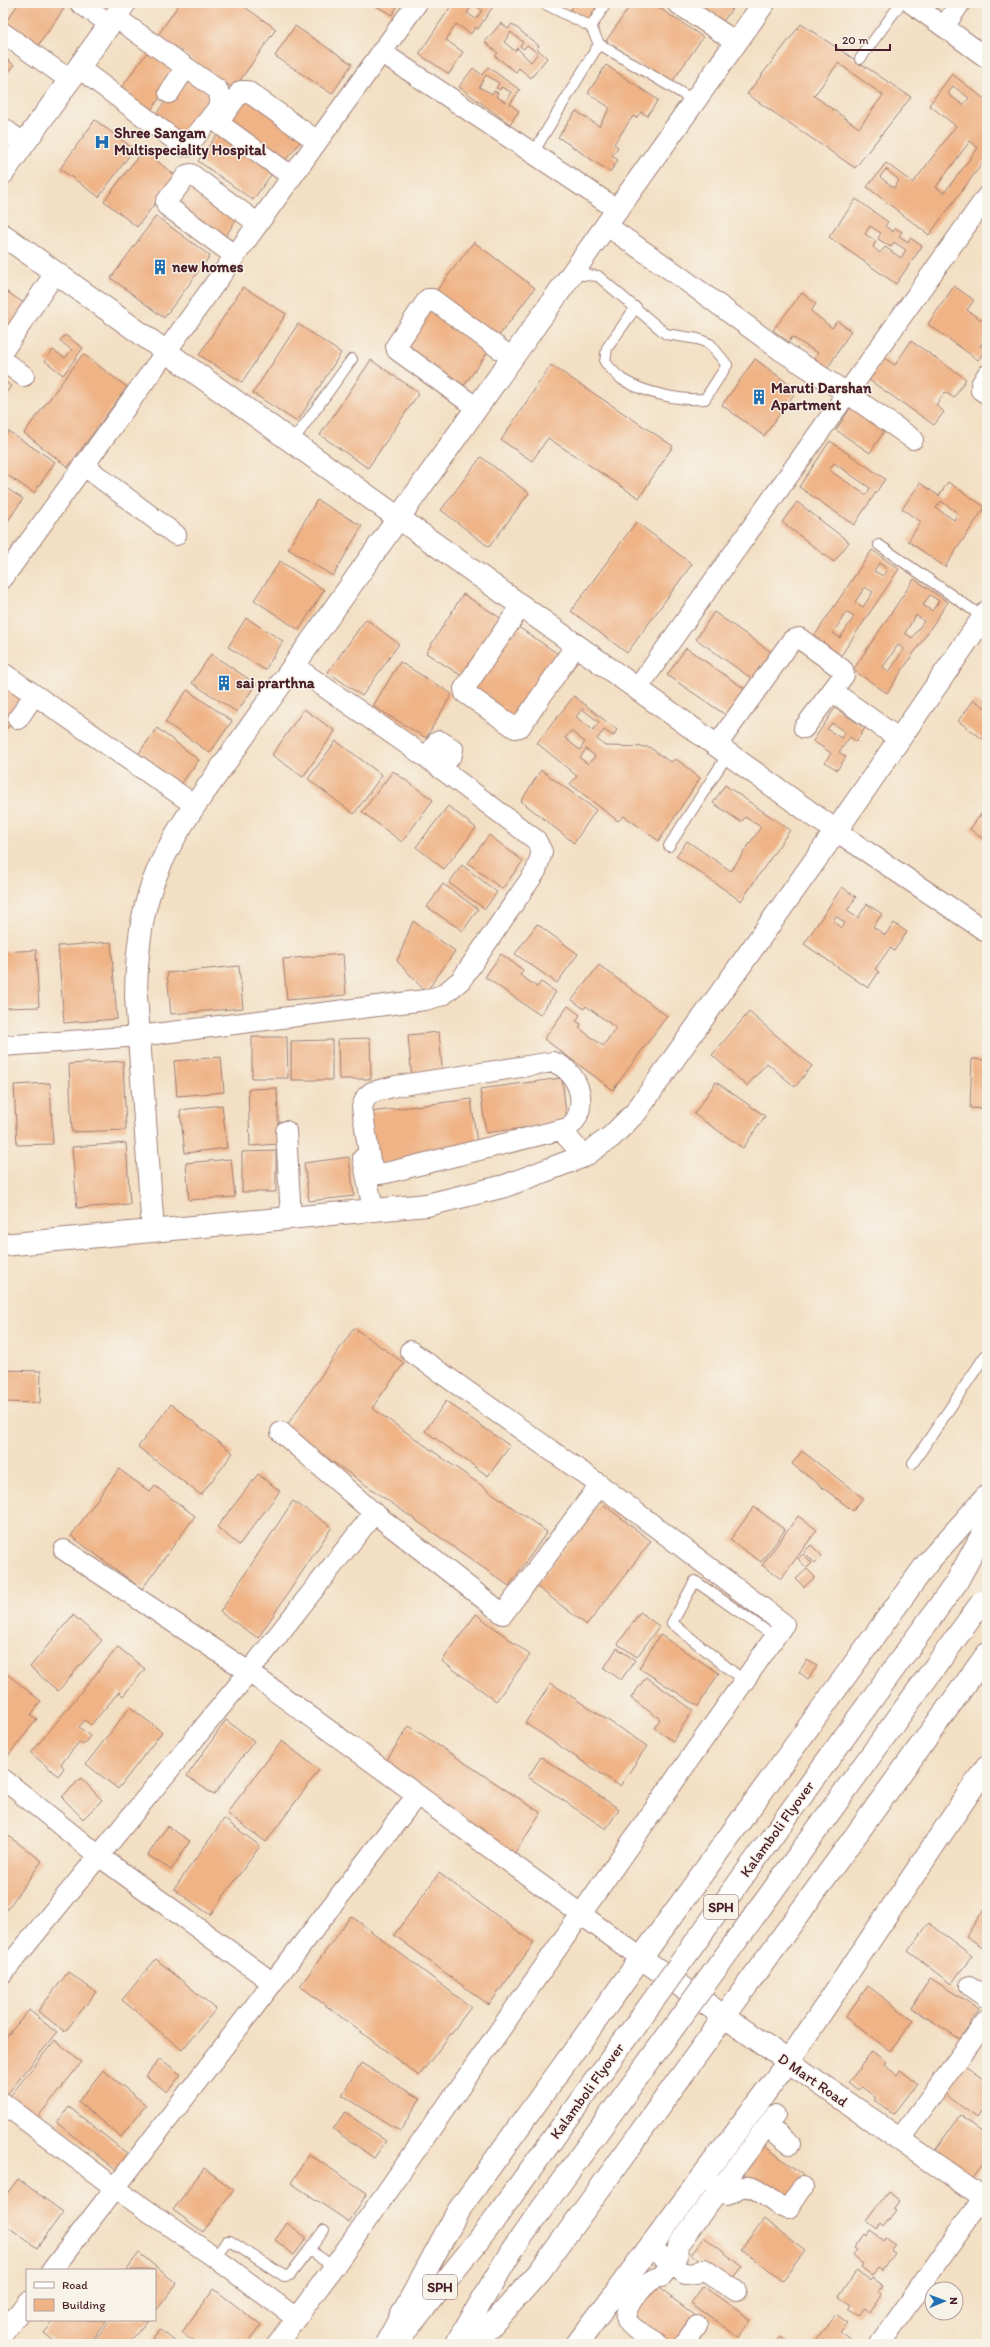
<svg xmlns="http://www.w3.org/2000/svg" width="990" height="2347" font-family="Itim,sans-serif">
  <rect width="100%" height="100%" fill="#f7f3e8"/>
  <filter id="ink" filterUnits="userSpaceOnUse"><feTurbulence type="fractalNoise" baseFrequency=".025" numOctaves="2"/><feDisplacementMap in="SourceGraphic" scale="8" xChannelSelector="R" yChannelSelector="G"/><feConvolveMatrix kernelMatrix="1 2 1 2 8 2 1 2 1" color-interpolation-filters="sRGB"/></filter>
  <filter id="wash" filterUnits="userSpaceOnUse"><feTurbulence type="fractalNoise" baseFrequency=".012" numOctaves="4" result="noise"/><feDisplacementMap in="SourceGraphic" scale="16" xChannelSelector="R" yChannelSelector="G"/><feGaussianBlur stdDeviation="0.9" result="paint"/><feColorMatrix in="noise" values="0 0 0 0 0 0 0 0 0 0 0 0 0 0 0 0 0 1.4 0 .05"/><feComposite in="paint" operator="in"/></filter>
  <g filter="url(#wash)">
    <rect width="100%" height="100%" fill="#f3dfc3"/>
    <g id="blocks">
      <path fill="#efb386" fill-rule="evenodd" d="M19 3H68L35 50 3 26Z
        M180 3H239L276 29 234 89 158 35Z
        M371 3H399L392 15Z
        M453 3 494 5 478 29 475 27 471 34 456 24 446 40 463 52 449 74 419 54ZM473 4 482 10 476 19 467 13Z
        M573 3H599L586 24 569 13 574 4Z
        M632 3H652L703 37 670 85 606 41Z
        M684 3H736L720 26Z
        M501 23 508 29 512 24 539 46 536 48 547 58 531 78 519 68 516 72 495 56 498 53 485 42ZM511 32 523 42 520 46 524 49 527 45 538 53 531 62 517 48 515 51 504 42Z
        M801 24 911 97 855 168 747 94ZM838 63 883 95 859 128 814 96Z
        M295 26 352 64 332 94 275 56Z
        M151 47 180 69 149 113 119 91Z
        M3 56 14 65 3 80Z
        M606 65 658 100 647 116 641 112 636 118 633 116 614 144 618 147 612 156 618 160 610 172 558 137 576 111 599 126 610 108 588 93Z
        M488 67 520 90 510 104 519 111 510 124 459 87 473 68 482 75ZM486 75 499 83 496 88 500 90 501 87 511 92 505 102 496 96 498 93 494 91 492 94 479 87Z
        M952 74 987 101V157L929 235 867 187 886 163 913 183 956 126 929 105ZM953 86 969 98 963 105 948 94ZM970 141 978 148 944 193 936 187ZM886 169 899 180 894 188 880 177Z
        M185 75 217 100 184 143 153 118Z
        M245 93 305 136 281 166 223 122Z
        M95 120 134 149 99 197 60 169Z
        M219 132 273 172 253 200 198 161Z
        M143 150 176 176 137 227 104 201Z
        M190 180 240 214 225 237 175 203Z
        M856 199 888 222 885 226 893 232 895 228 902 232 899 236 908 242 910 238 922 246 896 284 829 237ZM870 226 881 233 878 239 891 247 894 242 906 250 901 258 885 247 880 253 873 247 876 241 865 234Z
        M156 216 210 256 164 318 111 278Z
        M474 242 535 288 495 341 434 294Z
        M954 286 974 300 967 310 984 322 987 317V336L980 346 986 350 978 360 928 324Z
        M243 287 286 314 242 382 199 355Z
        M3 289 28 306 3 345Z
        M802 293 816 304 811 311 832 328 837 321 851 331 827 369 815 358 818 353 792 337 789 342 773 330Z
        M432 301 493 345 460 391 399 347Z
        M298 324 341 353 297 422 253 393Z
        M65 335 83 348 63 375 45 361 53 350 65 358 72 350 60 341Z
        M911 341 966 379 954 398 945 392 936 405 944 412 934 425 869 380 884 358 895 365Z
        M83 354 127 387 68 467 24 433Z
        M755 359 797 390 764 436 722 405Z
        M371 360 419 393 368 468 320 435Z
        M551 365 673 446 639 498 548 438 532 461 501 440Z
        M3 380 11 386 3 397Z
        M851 407 885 430 870 453 836 430Z
        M8 431 55 462 34 493 3 472V439Z
        M830 441 885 479 854 525 799 487ZM834 463 870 488 866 495 829 470Z
        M481 457 529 493 489 547 441 510Z
        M948 482 985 507 945 567 908 541 921 522 902 509 920 483 939 496ZM941 501 958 513 954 520 936 508Z
        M3 486 23 499 3 528Z
        M317 500 362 526 333 576 288 549Z
        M797 502 849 542 834 562 782 522Z
        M636 522 692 564 627 653 571 611Z
        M872 550 899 569 836 663 809 644ZM879 563 887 569 883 576 874 571ZM865 587 873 592 863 607 855 602ZM846 612 854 617 840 638 833 633Z
        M280 561 324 590 299 630 254 600Z
        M914 579 948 602 887 693 853 670ZM930 595 939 601 932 611 923 605ZM916 615 924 621 912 638 905 633ZM898 645 904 649 889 672 883 667Z
        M463 594 502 619 465 678 426 653Z
        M714 612 777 656 758 683 696 639Z
        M246 618 283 641 265 670 228 647Z
        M366 619 399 644 362 696 328 672Z
        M514 624 564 658 518 726 468 689Z
        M686 648 748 691 730 718 667 675Z
        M211 654 256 684 237 712 192 683Z
        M400 662 452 694 426 738 373 706Z
        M3 684 26 701 3 734Z
        M187 690 232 721 210 753 165 722Z
        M574 696 617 730 613 736 604 730 597 739 605 746 649 747 670 762 676 759 700 778 659 841 624 816 618 821 570 784 577 776 537 743ZM582 709 599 722 593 730 576 717ZM571 731 585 742 580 750 565 738ZM586 749 595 756 588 764 580 758Z
        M974 700 987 709V742L958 721Z
        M835 708 865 728 856 742 850 737 839 752 846 757 837 770 825 762 831 753 813 741ZM832 723 845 732 841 738 827 729Z
        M304 709 335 731 303 777 272 755Z
        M157 728 199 760 178 788 136 757Z
        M336 741 382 775 354 814 308 779Z
        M541 770 596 810 574 843 521 801Z
        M393 771 433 800 402 842 362 812Z
        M725 785 790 830 741 901 676 856 687 841 731 871 761 827 745 817 741 822 713 803Z
        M448 806 476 828 444 869 416 847Z
        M987 806V842L970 829Z
        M489 835 523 861 502 889 468 863Z
        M462 865 497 892 485 909 449 883Z
        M443 884 478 909 463 931 427 907Z
        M842 887 856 897 847 911 858 918 867 904 882 914 873 927 885 935 894 923 907 932 894 951 890 948 875 969 879 972 868 988 804 944ZM836 916 845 923 842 928 833 921Z
        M413 921 455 951 426 992 397 961Z
        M537 924 578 954 557 983 515 954Z
        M111 942 117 1019 64 1023 58 946Z
        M36 950 39 1007 3 1008V952Z
        M343 954 346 995 287 1000 283 959Z
        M501 954 523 970 520 975 537 987 541 982 556 992 540 1015 485 977Z
        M599 965 667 1016 613 1090 544 1039 568 1006 580 1015 576 1021 581 1024 579 1028 603 1046 616 1028 586 1006 584 1009 572 1000Z
        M239 966 243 1008 171 1014 167 973Z
        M749 1012 812 1066 795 1087 767 1063 747 1086 712 1055Z
        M439 1032 443 1077 412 1080 408 1035Z
        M252 1037H287L288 1078H252Z
        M370 1038 371 1079H339L338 1039Z
        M332 1040V1080H291V1041Z
        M221 1057 224 1092 177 1096 174 1061Z
        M972 1059 987 1060V1109L970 1108Z
        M123 1061 126 1130 72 1132 69 1064Z
        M562 1078 567 1122 486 1133 480 1089Z
        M716 1082 765 1116 743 1148 694 1114Z
        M50 1083 53 1144 17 1145 14 1085Z
        M277 1088 279 1144 250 1146 248 1089Z
        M471 1099 478 1151 377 1164 370 1112Z
        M222 1105 227 1148 185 1153 180 1110Z
        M126 1143 130 1204 77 1208 72 1147Z
        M276 1151V1192H242V1152Z
        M349 1157 354 1196 309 1201 304 1163Z
        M231 1159 235 1197 189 1200 186 1163Z
        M354 1328 404 1363 372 1408 547 1532 509 1586 285 1428Z
        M3 1370 41 1371 40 1403 3 1402Z
        M446 1401 510 1446 488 1476 425 1431Z
        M171 1404 233 1453 201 1495 138 1447Z
        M802 1451 863 1498 853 1511 792 1464Z
        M119 1469 150 1492 155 1486 195 1516 142 1589 71 1536Z
        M258 1474 280 1491 239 1545 217 1527Z
        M293 1501 332 1527 258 1638 220 1612Z
        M600 1502 651 1541 587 1625 536 1586Z
        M754 1507 785 1530 761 1562 730 1540Z
        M798 1516 817 1530 781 1579 762 1565Z
        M811 1545 822 1556 815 1563 804 1552Z
        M803 1554 812 1563 807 1568 798 1559Z
        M807 1569 815 1577 804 1587 796 1579Z
        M640 1612 659 1626 637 1657 618 1644Z
        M476 1614 530 1655 496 1701 442 1661Z
        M73 1615 102 1640 58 1691 30 1667Z
        M660 1635 719 1673 698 1706 639 1668Z
        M118 1647 145 1669 123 1696 119 1692 91 1725 85 1720 79 1727 90 1736 83 1745 79 1742 61 1764 64 1768 58 1776 31 1753Z
        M617 1648 635 1660 621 1680 604 1668Z
        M807 1660 817 1666 808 1679 799 1672Z
        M3 1671 41 1701 31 1715 37 1719 8 1756 3 1751Z
        M646 1677 693 1710 673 1741 654 1728 660 1719 631 1698Z
        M551 1683 647 1746 620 1786 525 1723Z
        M130 1707 162 1732 118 1789 86 1764Z
        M226 1720 254 1741 214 1795 187 1776Z
        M409 1726 541 1813 515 1853 383 1766Z
        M282 1741 319 1770 266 1842 227 1813Z
        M541 1757 619 1809 606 1829 528 1777Z
        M81 1778 102 1800 83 1819 62 1797Z
        M224 1819 260 1846 210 1915 174 1889Z
        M167 1826 190 1841 171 1870 148 1855Z
        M3 1832 42 1861 3 1915Z
        M439 1873 534 1943 489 2005 394 1935Z
        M987 1905V1950L966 1936Z
        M351 1916 471 2007 419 2076 300 1986Z
        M929 1923 972 1956 951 1984 908 1951Z
        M156 1959 216 2009 182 2050 122 2000Z
        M68 1972 96 1992 65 2032 38 2011Z
        M930 1978 979 2009 960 2039 912 2008Z
        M868 1986 913 2020 890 2051 845 2017Z
        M29 2010 57 2033 4 2098 3 2041Z
        M55 2040 82 2062 37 2118 10 2096Z
        M872 2051 886 2062 884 2065 897 2075 900 2070 917 2083 893 2114 874 2100 876 2098 862 2087 859 2090 849 2082Z
        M160 2058 181 2075 167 2092 146 2076Z
        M361 2063 420 2099 400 2131 342 2095Z
        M966 2065 987 2080V2104L977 2118 945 2094Z
        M103 2070 146 2105 121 2137 78 2102Z
        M69 2107 129 2155 117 2171 57 2123Z
        M345 2112 386 2141 374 2158 333 2129Z
        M960 2115 987 2135V2159L972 2179 934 2152Z
        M762 2144 804 2176 783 2204 741 2172Z
        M309 2154 367 2193 349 2222 291 2183Z
        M204 2168 234 2190 203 2232 173 2210Z
        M18 2179 63 2212 37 2248 3 2223V2199Z
        M888 2192 899 2201 894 2208 897 2210 884 2227 881 2224 877 2230 866 2221Z
        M764 2219 805 2251 782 2281 741 2249Z
        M287 2223 307 2238 294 2255 275 2240Z
        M870 2231 883 2240 885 2237 895 2244 890 2251 894 2253 882 2271 878 2268 872 2276 861 2268 863 2265 852 2256 857 2250 854 2248 864 2234 867 2236Z
        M704 2237 743 2267 730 2284 691 2254Z
        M139 2253 177 2284 155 2312V2270H126Z
        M856 2271 870 2281 872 2278 883 2285 879 2291 881 2293 869 2312 864 2309 859 2317 848 2309 851 2305 839 2297Z
        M652 2283 696 2316 675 2344H669L629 2314Z
        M703 2286 751 2320 739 2337 691 2303Z
        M214 2289 261 2325 247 2344H198L182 2332Z
        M836 2314 848 2323 840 2332 854 2344H812Z
        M55 2320H107L88 2344H58L44 2333Z
        M111 2320H148L128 2344H91Z
        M160 2329 178 2344H148Z
        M781 2337 791 2344H775Z
        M749 2340 754 2344H746Z"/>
    </g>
  </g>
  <g filter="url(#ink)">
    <use href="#blocks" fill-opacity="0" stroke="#9e7f77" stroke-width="1"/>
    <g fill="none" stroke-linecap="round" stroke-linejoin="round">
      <defs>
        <path id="service" d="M543 3 591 27 599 44 695 101
          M591 27 606 3
          M860 59 901 3
          M533 153 599 44
          M572 274 598 276 666 334 698 339 710 344 727 365 705 399C680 401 645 393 623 380 616 375 610 368 605 362L607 348 636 307
          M292 442 352 359
          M879 545 983 617
          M669 846 728 754
          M913 1463 987 1353
          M744 1681 672 1623 695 1581 775 1637
          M309 2250 324 2230
          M214 2257 227 2241H230L284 2276 290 2275 309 2250 334 2267"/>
        <path id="minor" d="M80 3 110 24
          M677 3 736 42
          M911 3 987 58
          M944 27 960 3
          M3 33 70 80
          M381 52 618 210
          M79 68 183 146H188L221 104 218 90 115 17
          M169 93 186 67
          M3 128 24 144
          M291 176 221 125 219 121 241 91H247L317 141
          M607 226 678 275 780 350 847 393 913 439
          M234 255 167 206 166 202 187 175 191 174 257 223
          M3 351 55 273
          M3 361 24 376
          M987 375 981 385V390L987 394
          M477 408 397 350 396 346 428 299H432L512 358
          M83 465 176 535
          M3 578 417 3
          M521 606 464 689 465 693 515 728 520 727 576 645
          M3 673 195 805
          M637 689 987 196
          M832 691 899 739
          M18 719 34 695
          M717 745 792 640 799 638 843 670 844 675 804 728
          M427 758 437 742 440 741 453 749 452 754 441 769
          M836 831 987 932
          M3 1046 139 1036 425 1000 443 995 461 980 536 871 542 852 536 840 427 758 294 666
          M553 1062C580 1071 591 1110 568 1128L386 1173 379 1174 374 1170 370 1161 362 1107 366 1097 372 1092 396 1086Z
          M561 1130 584 1156
          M286 1131 291 1218
          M363 1158 373 1210
          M281 1432 374 1513
          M64 1550 249 1672 641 1958
          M3 1779 99 1856 273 1983
          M3 1973 249 1672 374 1513 503 1614 600 1485
          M970 1986 987 1998
          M3 2103 115 2188 214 2257 296 2318
          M767 2126 790 2144
          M899 2140 987 2020
          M713 2184 726 2194C733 2194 737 2187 743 2187 760 2185 772 2206 788 2209L803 2187
          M649 2247 685 2274 696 2273 704 2269 736 2291
          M52 2270 417 1795
          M3 2334 27 2302
          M277 2344 334 2267 784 1624 600 1485 410 1351
          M658 2344C650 2338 634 2331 628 2322 620 2311 649 2275 661 2277L678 2256 677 2246 775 2115
          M684 2344 697 2326
          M880 2344 983 2198"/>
        <path id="tertiary" d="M3 173 125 3
          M3 235 836 831
          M153 1231 136 996C137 915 149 872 195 805L764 3
          M3 1245 427 1205 505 1186 584 1156 611 1137 636 1112 836 831 987 612
          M577 2344 788 2062 987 1766"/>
        <path id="secondary" d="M641 1958 983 2198H987"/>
        <path id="motorway" d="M956 1583 987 1526
          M403 2334 486 2231
          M386 2344 458 2211 928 1562 987 1496
          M456 2344 512 2250
          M475 2344 540 2271 987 1654"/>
      </defs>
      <use href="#service" stroke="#9e7f77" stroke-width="12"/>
      <use href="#minor" stroke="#9e7f77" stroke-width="22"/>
      <use href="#tertiary" stroke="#9e7f77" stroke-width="24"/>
      <use href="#secondary" stroke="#9e7f77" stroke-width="24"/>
      <use href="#motorway" stroke="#9e7f77" stroke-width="24"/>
      <use href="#service" stroke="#fff" stroke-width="10"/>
      <use href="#minor" stroke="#fff" stroke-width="20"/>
      <use href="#tertiary" stroke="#fff" stroke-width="22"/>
      <use href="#secondary" stroke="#fff" stroke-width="22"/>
      <use href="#motorway" stroke="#fff" stroke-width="22"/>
      <defs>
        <path id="motorway-bridge" d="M486 2231 956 1583
          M512 2250 982 1602"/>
      </defs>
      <use href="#motorway-bridge" stroke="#9e7f77" stroke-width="24" stroke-linecap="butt"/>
      <use href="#motorway-bridge" stroke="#fff" stroke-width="22"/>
    </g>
  </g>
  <defs>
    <symbol id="hospital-bare" viewBox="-9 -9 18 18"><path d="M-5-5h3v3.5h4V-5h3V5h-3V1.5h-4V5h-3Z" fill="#1f6fb2" stroke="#f7f3e8" stroke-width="2.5" paint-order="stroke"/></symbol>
    <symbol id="building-bare" viewBox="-9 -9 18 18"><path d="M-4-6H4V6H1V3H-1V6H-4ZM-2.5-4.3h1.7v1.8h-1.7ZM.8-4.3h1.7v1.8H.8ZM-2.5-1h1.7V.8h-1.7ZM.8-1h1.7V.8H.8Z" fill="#1f6fb2" stroke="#f7f3e8" stroke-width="2.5" paint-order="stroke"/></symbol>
  </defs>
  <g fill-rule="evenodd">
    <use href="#hospital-bare" x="91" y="131" width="22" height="22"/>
    <use href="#building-bare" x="149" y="256" width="22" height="22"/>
    <use href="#building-bare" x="748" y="386" width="22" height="22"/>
    <use href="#building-bare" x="213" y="672" width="22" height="22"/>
  </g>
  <g text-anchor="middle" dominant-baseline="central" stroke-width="3" stroke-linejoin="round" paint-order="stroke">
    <g fill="#f7f3e8" stroke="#7e5f64" stroke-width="1">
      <rect x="704" y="1895" width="34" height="24" rx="3"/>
      <rect x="423" y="2275" width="34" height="24" rx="3"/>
    </g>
    <g font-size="14" font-weight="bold" fill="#4a1f2b">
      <text x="721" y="1907">SPH</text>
      <text x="440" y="2287">SPH</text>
    </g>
    <g font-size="15" font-weight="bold" fill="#4a1f2b" stroke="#f7f3e8" text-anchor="start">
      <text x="114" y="133">Shree Sangam<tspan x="114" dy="17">Multispeciality Hospital</tspan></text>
      <text x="172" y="267">new homes</text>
      <text x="771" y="388">Maruti Darshan<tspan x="771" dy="17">Apartment</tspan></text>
      <text x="236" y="683">sai prarthna</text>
    </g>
    <g font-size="15" fill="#4a1f2b" stroke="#f7f3e8">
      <text transform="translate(777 1829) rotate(-54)">Kalamboli Flyover</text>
      <text transform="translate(813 2080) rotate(35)">D Mart Road</text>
      <text transform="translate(587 2091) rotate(-54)">Kalamboli Flyover</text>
    </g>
  </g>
  <rect width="990" height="2347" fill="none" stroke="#f7f3e8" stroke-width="16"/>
  <rect x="26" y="2269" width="130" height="52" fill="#f7f3e8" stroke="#b29e9c"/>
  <rect x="34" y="2282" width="20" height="6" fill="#ffffff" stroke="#b29e9c"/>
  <text x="62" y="2289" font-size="12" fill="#4a1f2b">Road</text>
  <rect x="34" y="2299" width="20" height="12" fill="#efb386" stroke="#b29e9c"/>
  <text x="62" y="2309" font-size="12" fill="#4a1f2b">Building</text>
  <g transform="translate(944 2301) rotate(89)"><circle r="19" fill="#f7f3e8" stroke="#b29e9c"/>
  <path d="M0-3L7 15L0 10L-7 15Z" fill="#1f6fb2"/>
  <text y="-6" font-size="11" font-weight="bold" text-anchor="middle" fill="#4a1f2b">N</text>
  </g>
  <path d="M836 44v6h54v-6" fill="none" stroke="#4a1f2b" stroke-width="2"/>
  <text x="842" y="44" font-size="12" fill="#4a1f2b" stroke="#f7f3e8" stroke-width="3" paint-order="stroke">20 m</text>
</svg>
